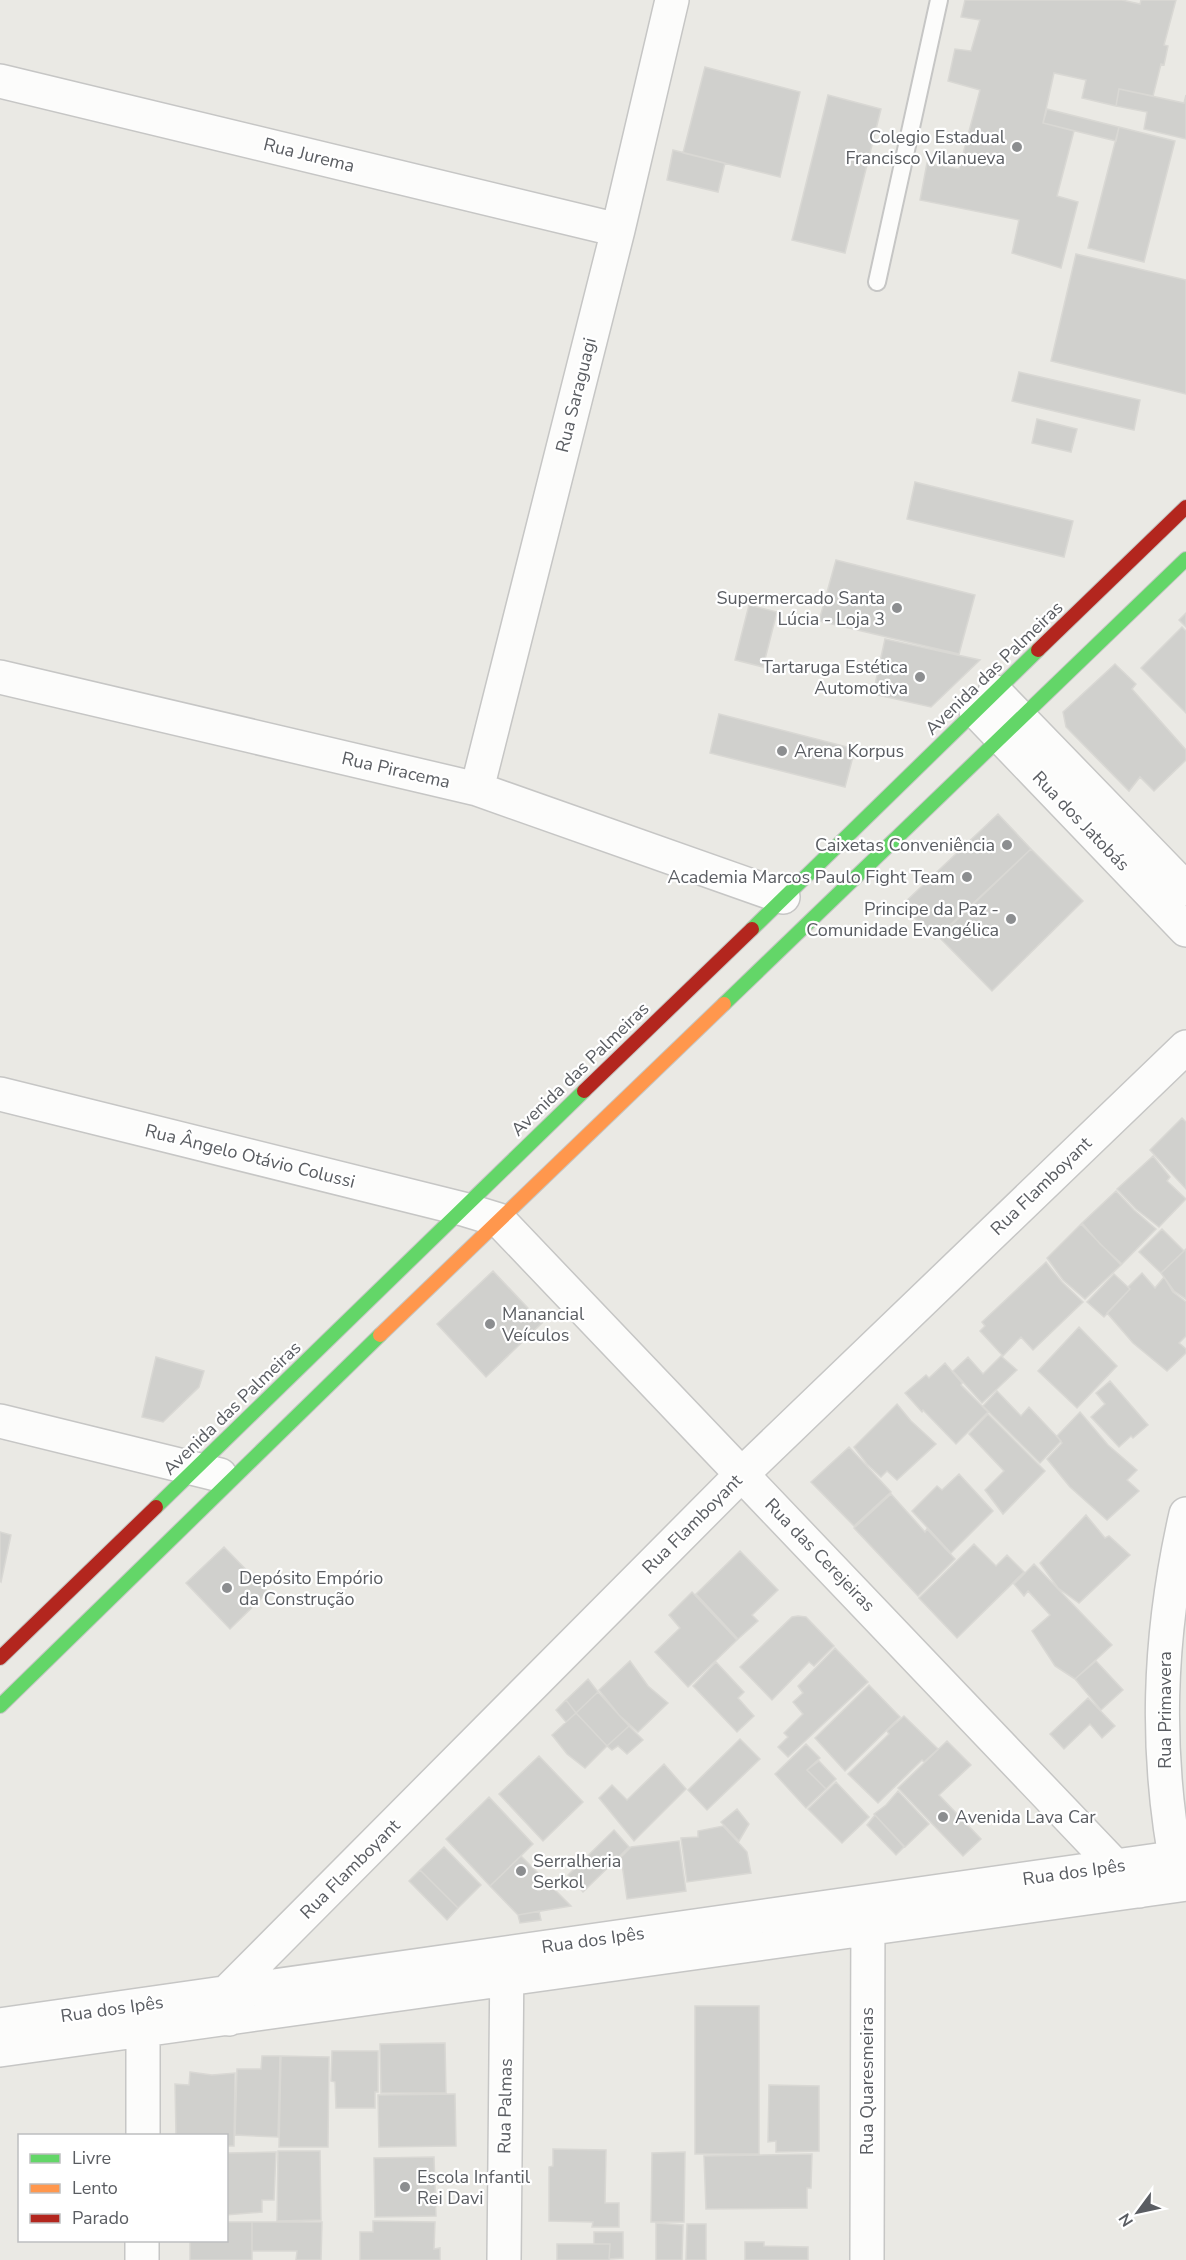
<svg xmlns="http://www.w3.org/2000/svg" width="1186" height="2260" font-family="'Nunito Sans',sans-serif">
  <rect width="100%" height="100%" fill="#eae9e4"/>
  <path fill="#d0d0cd" stroke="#d9d8d4" stroke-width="1.5" d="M965 0H1122L1140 4 1141 0H1176L1164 45 1168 46 1164 65 1161 64 1153 96 1119 89 1116 106 1082 98 1086 80 1054 73 1043 123 1074 131 1057 196 1078 202 1061 268 1012 253 1019 220 920 200 927 163 959 169 980 90 948 81 955 49 971 51 980 20 961 17Z
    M705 67 800 92 780 177 683 153Z
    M1119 89 1184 103 1186 95V139L1144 129 1147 112 1116 106Z
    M828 95 881 109 845 253 792 240Z
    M1047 109 1119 127 1116 141 1043 123Z
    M1119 127 1175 141 1144 262 1088 248Z
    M673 150 725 163 718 192 667 180Z
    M1076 254 1186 280V394L1051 361Z
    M1019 372 1140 400 1134 430 1012 401Z
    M1037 419 1077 429 1071 452 1032 443Z
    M915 482 1073 521 1064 557 907 519Z
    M836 560 975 595 959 654 819 621Z
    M749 605 777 612 763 667 735 660Z
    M1186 613V627L1179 620Z
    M1182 627 1186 631V713L1141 668Z
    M885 639 980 660 931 707 873 694Z
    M1115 664 1136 684 1132 689 1186 750V760L1154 791 1140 777 1129 791 1066 727 1063 712Z
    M719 714 855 749 845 787 710 753Z
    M998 814 1031 849 935 939 902 905Z
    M1031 849 1083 901 992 991 939 937Z
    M1182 1118 1186 1122V1189L1150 1150Z
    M1153 1156 1170 1177 1167 1181 1186 1199 1159 1227 1136 1209 1117 1189Z
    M1116 1191 1134 1210 1156 1229 1122 1264 1100 1244 1082 1223Z
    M1081 1224 1121 1265 1085 1299 1063 1280 1047 1258Z
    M1162 1229 1184 1251 1161 1273 1139 1252Z
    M1186 1249V1299L1174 1291 1161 1273Z
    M1046 1262 1062 1282 1083 1302 1033 1350 1021 1337 1003 1356 980 1331 985 1326 982 1322Z
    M493 1271 542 1323 486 1377 437 1324Z
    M1142 1273 1155 1288 1164 1277 1173 1292 1186 1302V1336L1179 1343 1186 1349V1353L1167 1371 1133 1343 1107 1313 1130 1289 1128 1287Z
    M1114 1274 1130 1289 1104 1317 1087 1302Z
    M1079 1327 1117 1366 1077 1408 1038 1371Z
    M1001 1356 1017 1370 982 1403 953 1371 968 1357 983 1374Z
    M156 1357 204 1371 199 1387 163 1422 142 1417Z
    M945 1363 962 1383 961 1385 988 1412 956 1444 923 1410 922 1412 905 1393 926 1375 929 1378Z
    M1110 1381 1148 1425 1133 1438 1131 1436 1119 1447 1091 1417 1105 1404 1096 1393Z
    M997 1391 1021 1416 1029 1407 1061 1441 1040 1463 983 1406Z
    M897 1404 911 1421 936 1444 897 1480 887 1471 881 1477 867 1464 854 1447Z
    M1080 1412 1108 1445 1137 1470 1127 1480 1139 1491 1107 1520 1070 1487 1047 1459 1062 1443 1057 1436Z
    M988 1414 1045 1471 1003 1514 985 1490 1004 1471 969 1434Z
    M849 1447 891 1492 854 1526 811 1482Z
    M959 1474 993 1511 951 1553 912 1511 937 1486 942 1490Z
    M891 1494 925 1532 927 1529 955 1559 918 1596 854 1528Z
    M1086 1515 1105 1538 1109 1536 1130 1555 1079 1603 1058 1588 1040 1563Z
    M0 1532 11 1535 1 1582 0 1581Z
    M974 1544 996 1566 1007 1555 1024 1572 957 1638 919 1598Z
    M224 1547 268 1592 230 1629 186 1583Z
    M740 1551 778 1590 752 1615 758 1621 738 1639 696 1594Z
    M1034 1564 1112 1645 1075 1679 1055 1666 1032 1631 1050 1615 1028 1591 1024 1596 1014 1584Z
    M692 1592 737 1640 688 1687 655 1652 680 1628 669 1615Z
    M798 1616 806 1617 834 1646 814 1666 809 1662 772 1700 740 1667 792 1617Z
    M835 1648 868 1682 788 1757 778 1747 788 1737 784 1733 803 1714 793 1702 803 1693 798 1686Z
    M630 1661 648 1686 668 1703 638 1732 619 1715 599 1690Z
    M1096 1661 1123 1690 1101 1710 1075 1679Z
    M716 1662 744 1692 738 1698 754 1716 737 1732 693 1686Z
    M588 1679 598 1692 576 1713 566 1700Z
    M869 1685 900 1717 845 1771 815 1738Z
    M598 1692 629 1726 607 1746 576 1713Z
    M1088 1698 1115 1726 1102 1738 1090 1724 1064 1749 1050 1734Z
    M566 1700 576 1713 566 1722 556 1710Z
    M576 1713 607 1746 585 1768 567 1754 552 1735Z
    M904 1716 938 1749 924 1762 922 1760 878 1803 848 1774 889 1734 887 1731Z
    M629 1726 643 1740 627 1754 618 1746 612 1750 607 1746Z
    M740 1739 760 1759 707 1810 688 1790Z
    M947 1741 971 1765 939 1795 981 1839 963 1856 898 1788Z
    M806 1744 820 1758 807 1770 826 1789 806 1808 775 1774Z
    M539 1756 583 1802 543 1841 499 1794Z
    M819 1761 836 1779 826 1789 807 1770Z
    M664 1764 686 1789 634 1841 599 1798 612 1785 627 1800Z
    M836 1782 869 1817 842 1843 808 1809Z
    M898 1791 929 1824 905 1847 874 1814 886 1805Z
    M489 1797 533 1844 490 1886 446 1839Z
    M737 1809 749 1824 739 1841 721 1822Z
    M875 1815 904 1847 896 1855 867 1825Z
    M723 1826 747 1852 751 1873 687 1882 681 1838 698 1837V1831Z
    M614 1830 629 1847 583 1892 568 1875Z
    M679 1841 686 1891 627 1899 621 1857 631 1847Z
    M444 1847 481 1885 458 1908 420 1870Z
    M521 1856 571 1906 518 1915 490 1886Z
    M420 1870 458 1908 447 1920 409 1881Z
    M539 1911 541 1920 520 1923 518 1915Z
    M695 2006H759V2154H695Z
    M445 2043 446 2093H381L380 2044Z
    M332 2051H378V2092H375V2108H336L335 2082 331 2081Z
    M262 2056H280L278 2137 235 2135 237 2069H261Z
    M281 2056 329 2057 328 2147H279Z
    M190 2072 212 2075 235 2073 234 2146H226V2136H176L175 2084 189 2085Z
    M769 2085 819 2086V2151L776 2152V2141L768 2142Z
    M455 2094 456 2146 379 2147 378 2095Z
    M553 2149 606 2150 605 2203H619V2227H592L593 2222 549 2221V2167L553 2166Z
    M278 2151H320L321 2220 277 2221Z
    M276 2152 274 2200H262V2212L226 2215V2153Z
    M685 2152 684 2222H651L652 2153Z
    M812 2154 811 2188H807V2208L706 2209 704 2156Z
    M434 2157 436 2216 375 2217 374 2158Z
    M373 2221 435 2222 434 2249 440 2248V2260H360V2232H373Z
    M226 2222H252V2260H190V2240H226Z
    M252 2222H322L321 2260H296L297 2251H252Z
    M656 2223 683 2225 682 2260H656Z
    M687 2224H706V2260H686Z
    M594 2232H623V2258L609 2259 610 2244H594Z
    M745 2242H764V2246L808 2247V2260H745Z
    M557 2244H610L609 2260H557Z"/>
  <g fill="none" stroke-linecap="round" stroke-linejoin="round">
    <defs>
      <path id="lane" d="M877 282 939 0"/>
      <path id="street" d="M0 81 618 230
        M0 677 477 789 783 897
        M995 692 1186 889
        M976 711 1186 930
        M477 789 618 230 672 0
        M0 1094 463 1209 499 1220 1139 1891
        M0 1421 220 1475
        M1179 1878C1154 1754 1158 1637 1186 1514
        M229 2019 227 1992 742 1474 1186 1047
        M0 2025 1186 1856
        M0 2050 1186 1884
        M143 2136V2008
        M142 2260V2240
        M504 2260 507 1957
        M867 2260 868 1908"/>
      <path id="fast" d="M752 929 1038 650
        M724 1004 1186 559
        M156 1507 584 1091
        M0 1706 380 1335"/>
      <path id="slow" d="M380 1335 724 1004"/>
      <path id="jam" d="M1038 650 1186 507
        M584 1091 752 929
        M0 1658 156 1507"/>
    </defs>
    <use href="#lane" stroke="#c6c6c5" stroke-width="20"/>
    <use href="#street" stroke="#c6c6c5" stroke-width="36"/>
    <use href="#fast" stroke="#c5c6c4" stroke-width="16"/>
    <use href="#slow" stroke="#c5c6c4" stroke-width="16"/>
    <use href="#jam" stroke="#c5c6c4" stroke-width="16"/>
    <use href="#lane" stroke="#fcfcfb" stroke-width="16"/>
    <use href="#street" stroke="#fcfcfb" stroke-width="33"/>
    <use href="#fast" stroke="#63d668" stroke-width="14"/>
    <use href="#slow" stroke="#ff974d" stroke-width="14"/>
    <use href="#jam" stroke="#b3261e" stroke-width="14"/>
  </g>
  <g fill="#8c8e90" stroke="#fff" stroke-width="2">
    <circle cx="1017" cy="147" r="6"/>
    <circle cx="897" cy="608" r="6"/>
    <circle cx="920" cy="677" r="6"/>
    <circle cx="782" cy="751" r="6"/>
    <circle cx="1007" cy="845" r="6"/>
    <circle cx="967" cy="877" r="6"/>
    <circle cx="1011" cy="919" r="6"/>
    <circle cx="490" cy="1324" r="6"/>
    <circle cx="227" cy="1588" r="6"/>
    <circle cx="943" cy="1817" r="6"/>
    <circle cx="521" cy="1871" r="6"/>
    <circle cx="405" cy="2187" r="6"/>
  </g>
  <g text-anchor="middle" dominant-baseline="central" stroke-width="4.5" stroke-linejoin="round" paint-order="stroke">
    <g font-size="18" fill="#5a5d62" stroke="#fff" text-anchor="end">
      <text x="1005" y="137">Colegio Estadual<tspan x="1005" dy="21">Francisco Vilanueva</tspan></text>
      <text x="885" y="598">Supermercado Santa<tspan x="885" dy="21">Lúcia - Loja 3</tspan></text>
      <text x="908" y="667">Tartaruga Estética<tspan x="908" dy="21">Automotiva</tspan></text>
      <text x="794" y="751" text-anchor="start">Arena Korpus</text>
      <text x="995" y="845">Caixetas Conveniência</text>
      <text x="955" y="877">Academia Marcos Paulo Fight Team</text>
      <text x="999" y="909">Principe da Paz -<tspan x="999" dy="21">Comunidade Evangélica</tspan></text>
      <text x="502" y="1314" text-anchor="start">Manancial<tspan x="502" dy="21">Veículos</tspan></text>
      <text x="239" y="1578" text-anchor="start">Depósito Empório<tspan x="239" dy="21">da Construção</tspan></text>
      <text x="955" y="1817" text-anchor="start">Avenida Lava Car</text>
      <text x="533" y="1861" text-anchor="start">Serralheria<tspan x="533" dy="21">Serkol</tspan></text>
      <text x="417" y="2177" text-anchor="start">Escola Infantil<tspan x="417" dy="21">Rei Davi</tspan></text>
    </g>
    <g font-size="18" fill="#5a5d62" stroke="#fff">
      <text transform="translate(309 155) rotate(14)">Rua Jurema</text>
      <text transform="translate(576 395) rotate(-76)">Rua Saraguagi</text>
      <text transform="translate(994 668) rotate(-44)">Avenida das Palmeiras</text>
      <text transform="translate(396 770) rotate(13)">Rua Piracema</text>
      <text transform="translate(1081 821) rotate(46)">Rua dos Jatobás</text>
      <text transform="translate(580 1069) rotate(-44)">Avenida das Palmeiras</text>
      <text transform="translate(250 1156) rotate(14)">Rua Ângelo Otávio Colussi</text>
      <text transform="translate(1041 1186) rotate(-44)">Rua Flamboyant</text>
      <text transform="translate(232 1408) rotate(-44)">Avenida das Palmeiras</text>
      <text transform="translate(692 1524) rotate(-45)">Rua Flamboyant</text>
      <text transform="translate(820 1555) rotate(46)">Rua das Cerejeiras</text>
      <text transform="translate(1165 1710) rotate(-90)">Rua Primavera</text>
      <text transform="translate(350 1869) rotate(-45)">Rua Flamboyant</text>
      <text transform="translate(1074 1872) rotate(-8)">Rua dos Ipês</text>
      <text transform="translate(593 1940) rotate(-8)">Rua dos Ipês</text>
      <text transform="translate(112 2009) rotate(-8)">Rua dos Ipês</text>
      <text transform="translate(867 2081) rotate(-90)">Rua Quaresmeiras</text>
      <text transform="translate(505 2106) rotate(-89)">Rua Palmas</text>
    </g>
  </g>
  <rect x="18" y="2134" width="210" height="108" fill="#ffffff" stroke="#bdbec0" stroke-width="1.5"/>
  <rect x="30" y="2154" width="30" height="9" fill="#63d668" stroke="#bdbec0" stroke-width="1.5"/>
  <text x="72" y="2164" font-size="18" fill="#5a5d62">Livre</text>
  <rect x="30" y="2184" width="30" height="9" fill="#ff974d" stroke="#bdbec0" stroke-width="1.5"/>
  <text x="72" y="2194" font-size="18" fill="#5a5d62">Lento</text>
  <rect x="30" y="2214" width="30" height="9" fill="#b3261e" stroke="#bdbec0" stroke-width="1.5"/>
  <text x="72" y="2224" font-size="18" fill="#5a5d62">Parado</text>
  <g transform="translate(1138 2212) rotate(237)" stroke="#ffffff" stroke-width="4.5" paint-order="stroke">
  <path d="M0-4.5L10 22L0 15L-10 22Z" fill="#5a5d62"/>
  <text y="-9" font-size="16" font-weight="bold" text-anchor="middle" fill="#5a5d62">N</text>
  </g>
</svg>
